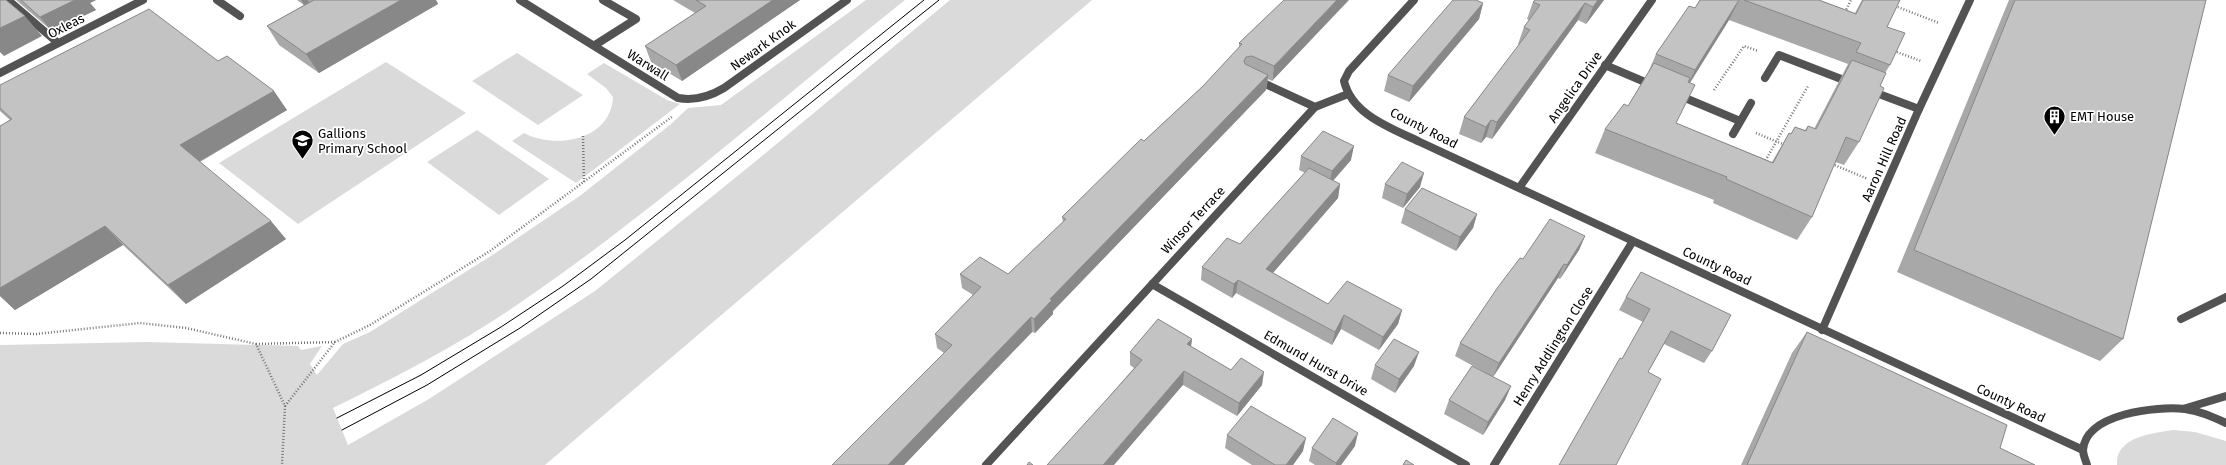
<svg xmlns="http://www.w3.org/2000/svg" width="2226" height="465" font-family="'Fira Sans',sans-serif">
  <rect width="100%" height="100%" fill="#fff"/>
  <path fill="#dadada" d="M866 0H905C780 99 659 207 527 298 466 341 400 375 333 408L348 445 429 399 595 291 756 161 950 0H1092L545 465H0V345L148 342 298 346 301 350 322 346 310 364 317 375 343 344 370 332 494 254 581 195 671 124 688 108 721 105Z
    M517 53 583 95 538 125 472 81Z
    M386 62 466 113 298 224 219 163Z
    M604 63 667 100 680 104 576 183 512 141 524 133C556 150 611 140 613 97L606 88 587 74Z
    M477 130 549 179 499 215 427 162Z
    M2173 430 2195 432 2226 441V465H2117C2115 437 2153 433 2173 430Z"/>
  <g fill="none" stroke-linecap="round" stroke-linejoin="round">
    <path stroke="#757575" stroke-width="2.5" stroke-dasharray="1 2" stroke-linecap="butt" d="M1895 6 1939 23
      M1845 12 1851 0
      M1894 51 1921 61
      M1714 90 1744 46 1758 51
      M1756 133 1785 145
      M583 136 584 182
      M1764 163 1808 86
      M1832 164 1868 179
      M0 333 36 334 140 323 186 328 256 344 285 406 282 465
      M256 344 335 342
      M285 406 335 342 370 325 490 251 673 116"/>
    <path stroke="#535353" stroke-width="8" d="M217 0 240 16
      M1605 65 1652 85
      M1765 78 1779 55 1849 82
      M1257 80 1315 107
      M1871 91 1919 109
      M1678 95 1740 121
      M1733 134 1751 103
      M2181 319 2226 297"/>
    <path stroke="#535353" stroke-width="8" d="M8 0 58 43
      M520 0 678 98C695 101 709 97 724 88L847 0
      M1414 0 1349 71 1344 81C1352 115 1391 128 1420 142L2083 450
      M595 45 636 19 603 0
      M0 73 143 0
      M1519 188 1652 0
      M1152 284 1466 465
      M1822 330 1919 109 1970 0
      M2183 409 2226 396
      M986 465 1315 107 1348 94
      M1494 465 1633 241
      M2087 465C2086 461 2083 455 2083 450 2086 413 2157 406 2185 409 2200 411 2213 417 2226 423"/>
    <path stroke="#000" stroke-width="1" d="M337 418 421 375 501 327 563 286 625 240 924 0
      M342 430 427 385 520 328 591 279 939 0"/>
  </g>
  <path fill="#a8a8a8" fill-rule="evenodd" d="M16 0H96L90 3 96 10 52 31Z
    M297 0H436L438 4 319 73 279 45 267 26 304 5Z
    M673 0H800L682 81 651 62 645 46 695 13Z
    M1284 0 1272 81 1268 79 1266 90 1053 311V314L1035 333 1032 332 904 465H832L944 353 937 348 935 334 973 295 962 288 960 274H1008L1063 222 1062 217 1203 86 1239 48V43Z
    M1604 0 1586 24 1578 20 1492 139 1486 137 1481 143 1459 134 1464 117 1519 45 1518 44 1524 27 1529 20 1527 19 1533 2Z
    M1700 0H1819L1855 13 1862 0H1900L1887 27 1890 65 1885 73 1859 142 1844 165 1835 162 1812 217 1797 240 1713 203 1714 200 1595 153 1605 129 1628 106 1647 75 1656 54 1695 8ZM1729 20 1848 64 1814 129 1808 126 1805 130 1795 127 1791 134 1789 133 1772 162 1676 123 1690 83Z
    M2009 0H2206L2123 339 2100 361 1897 272Z
    M1483 3 1479 19 1409 102 1384 91 1388 75Z
    M218 61 287 110 200 162 286 239 186 304 123 245 15 310 0 296V126L10 120 0 111V85Z
    M1301 156 1351 160 1333 181 1340 184 1338 198 1273 273 1328 304 1402 310 1398 324 1379 350 1341 329 1332 345 1236 293 1232 298 1201 280 1202 267 1240 244 1305 173 1299 170Z
    M1385 184 1420 187 1403 208 1382 198Z
    M1405 209 1477 214 1473 228 1456 251 1401 223Z
    M1585 236 1579 250 1560 279 1558 278 1493 377 1455 356 1460 343 1523 259Z
    M1641 272 1712 351 1704 363 1664 344 1648 372 1622 359 1643 322 1619 310 1626 297Z
    M1807 332 2000 448 2035 465H1741L1792 353Z
    M1192 339 1191 347 1231 370 1262 385 1237 416 1183 385 1108 398 1134 368 1130 365V352Z
    M1375 365 1414 366 1395 393 1371 379Z
    M1511 386 1505 400 1483 435 1444 414 1449 400Z
    M1227 435 1303 451 1293 465H1252L1225 448Z
    M1355 446 1341 465H1315L1309 461 1312 448Z"/>
  <path fill="#888" d="M75 0H96L90 3 96 10 52 31 40 17Z
    M301 0H308L309 3 304 5Z
    M401 0H436L438 4 319 73 306 54Z
    M773 0H800L682 81 676 65Z
    M1337 0H1349L1272 81 1274 66Z
    M1598 0H1604L1586 24 1593 7Z
    M1739 0 1729 20 1684 92 1695 70Z
    M1483 3 1479 19 1409 102 1413 86Z
    M1585 3 1578 20 1492 139 1497 122Z
    M25 16 42 36 4 56 0 52V28Z
    M1268 75 1266 90 1053 311V314L1035 333 1034 319 1050 299Z
    M274 91 287 110 195 164 180 145Z
    M1491 120 1486 137 1481 143 1486 127Z
    M1354 146 1351 160 1329 185 1332 171Z
    M1424 173 1420 187 1403 208 1407 194Z
    M1340 184 1338 198 1264 283 1266 269Z
    M1477 214 1473 228 1456 251 1460 237Z
    M271 221 286 239 186 304 168 285Z
    M105 226 123 245 15 310 0 296V288Z
    M1585 236 1579 250 1560 279 1567 265Z
    M1564 264 1558 278 1493 377 1499 363Z
    M1238 280 1236 293 1232 298 1234 284Z
    M1402 310 1398 324 1379 350 1383 337Z
    M1344 315 1341 329 1332 345 1335 332Z
    M1031 317 1032 332 904 465H888Z
    M1192 339 1190 352 1187 344Z
    M1419 352 1414 366 1395 393 1399 379Z
    M1184 371 1183 385 1114 465H1103Z
    M1264 372 1262 385 1237 416 1239 403Z
    M1511 386 1505 400 1483 435 1488 422Z
    M1358 433 1355 446 1341 465H1336V463Z
    M1306 438 1303 451 1293 465H1286Z"/>
  <path fill="#c3c3c3" stroke="#888" d="M0 0H6L25 16 0 28Z
    M21 0H75L40 17Z
    M314 0H401L306 54 267 26Z
    M696 0H773L676 65 645 46 706 6Z
    M1284 0H1337L1274 66 1252 56 1246 57 1244 61 1245 64 1268 75 1050 299 1052 300 1034 319 1031 317 888 465H832L952 345 935 334 981 287 960 274 980 257 1008 274 1066 219 1062 217 1141 139 1144 141 1203 86 1242 44 1239 43Z
    M1453 0H1476L1483 3 1413 86 1388 75Z
    M1535 0H1598L1593 7 1585 3 1497 122 1491 120 1486 127 1464 117 1530 30 1524 27 1540 5 1533 2Z
    M1700 0H1739L1695 70 1656 54 1689 6 1695 8Z
    M1744 0H1819L1856 14 1863 0H1900L1887 27 1905 33 1890 65 1856 52 1861 43Z
    M2015 0H2206L2123 339 1914 250Z
    M149 9 218 61 227 56 274 91 180 145 271 221 168 285 105 226 0 288V126L12 119 0 108V85Z
    M1852 60 1886 73 1880 86 1884 88 1859 142 1846 137 1812 217 1726 179 1727 177 1605 129 1624 104 1628 106 1654 63 1690 78 1688 82 1695 85 1676 123 1773 163 1789 133 1791 134 1795 127 1806 131 1808 126 1816 129Z
    M1323 131 1354 146 1332 171 1301 156Z
    M1402 162 1424 173 1407 194 1385 184Z
    M1309 168 1340 184 1266 269 1328 304 1347 281 1402 310 1383 337 1344 315 1335 332 1238 280 1234 284 1202 267 1227 238 1240 244Z
    M1422 188 1477 214 1460 237 1405 209Z
    M1550 219 1585 236 1567 265 1564 264 1499 363 1460 343 1498 287 1520 258 1523 259Z
    M1641 272 1731 315 1712 351 1671 331 1648 372 1661 379 1616 465H1559L1620 358 1622 359 1650 309 1626 297Z
    M1158 319 1192 339 1187 344 1231 370 1241 358 1264 372 1239 403 1184 371 1103 465H1047L1108 398 1142 360 1130 352Z
    M1807 332 2007 425 2000 448 2035 465H1747Z
    M1394 339 1419 352 1399 379 1375 365Z
    M1472 366 1511 386 1488 422 1449 400Z
    M1251 406 1306 438 1286 465H1275L1227 435Z
    M1333 418 1358 433 1336 463 1312 448Z
    M1406 460 1414 465H1403Z
    M1029 462 1033 465H1027Z"/>
  <defs>
    <symbol id="building-pin" viewBox="-11 -11 22 30"><path d="M0 17L-7.5 6A9.5 9.5 0 1 1 7.5 6Z" fill="#000" stroke="#fff"/><path d="M-4-6H4V6H1V3H-1V6H-4ZM-2.5-4.3h1.7v1.8h-1.7ZM.8-4.3h1.7v1.8H.8ZM-2.5-1h1.7V.8h-1.7ZM.8-1h1.7V.8H.8Z" fill="#fff"/></symbol>
    <symbol id="school-pin" viewBox="-11 -11 22 30"><path d="M0 17L-7.5 6A9.5 9.5 0 1 1 7.5 6Z" fill="#000" stroke="#fff"/><path d="M0-5L7-2L0 1L-7-2ZM-4 1L0 2.5L4 1V4Q0 6-4 4Z" fill="#fff"/></symbol>
  </defs>
  <g fill-rule="evenodd">
    <use href="#building-pin" x="2042" y="104" width="25" height="34"/>
    <use href="#school-pin" x="290" y="128" width="25" height="34"/>
  </g>
  <g text-anchor="middle" dominant-baseline="central" stroke-width="3.5" stroke-linejoin="round" paint-order="stroke">
    <g font-size="13" fill="#000" stroke="#fff">
      <text transform="translate(66 26) rotate(-27)">Oxleas</text>
      <text transform="translate(763 45) rotate(-36)">Newark Knok</text>
      <text transform="translate(648 65) rotate(32)">Warwall</text>
      <text transform="translate(1575 87) rotate(-55)">Angelica Drive</text>
      <text transform="translate(1424 128) rotate(27)">County Road</text>
      <text transform="translate(1884 159) rotate(-66)">Aaron Hill Road</text>
      <text transform="translate(1193 220) rotate(-47)">Winsor Terrace</text>
      <text transform="translate(1717 266) rotate(25)">County Road</text>
      <text transform="translate(1553 346) rotate(-58)">Henry Addlington Close</text>
      <text transform="translate(1316 363) rotate(30)">Edmund Hurst Drive</text>
      <text transform="translate(2011 403) rotate(25)">County Road</text>
    </g>
    <g font-size="13" fill="#000" stroke="#fff" text-anchor="start">
      <text x="2070" y="116">EMT House</text>
      <text x="318" y="133">Gallions<tspan x="318" dy="15">Primary School</tspan></text>
    </g>
  </g>
</svg>
